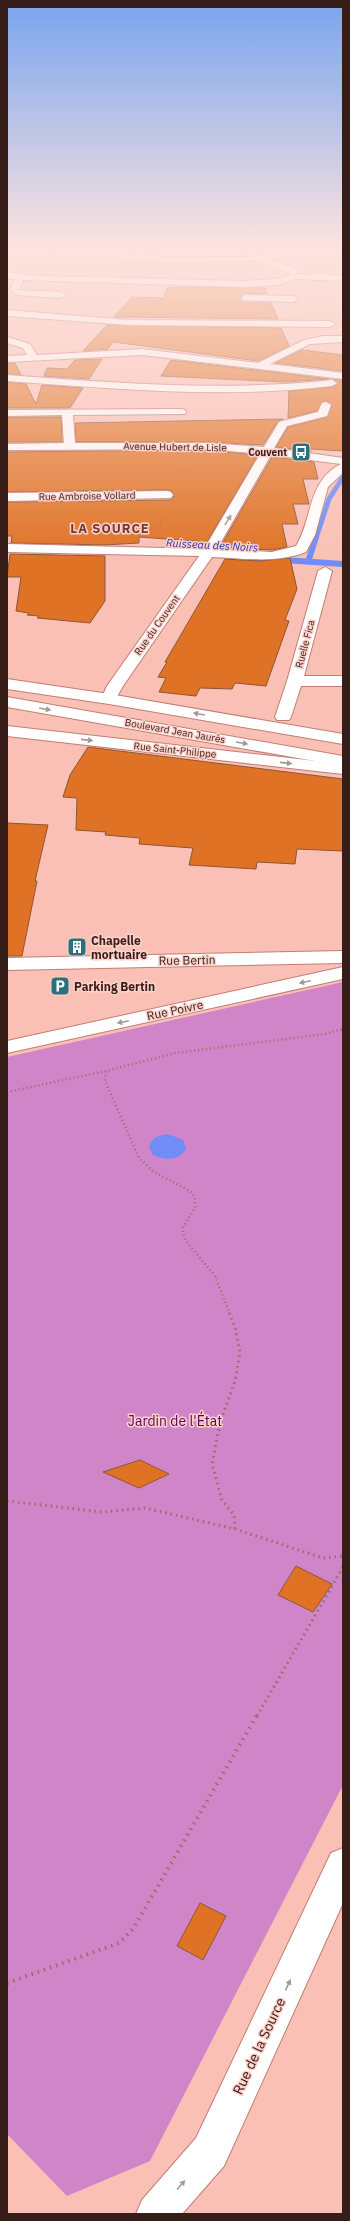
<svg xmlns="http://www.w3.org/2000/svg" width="350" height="2221" font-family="'IBM Plex Sans',sans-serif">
  <rect width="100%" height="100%" fill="#fac0b5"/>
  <path fill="#cf85c7" d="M343 982V1785L150 2161 67 2196 7 2134V1057Z"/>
  <path fill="#708cf6" d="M168 1134 183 1140 186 1148C180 1162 164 1160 153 1155L149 1147C151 1138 159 1135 168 1134Z"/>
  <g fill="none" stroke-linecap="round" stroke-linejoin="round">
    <path stroke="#708cf6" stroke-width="5" d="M316 538 329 499 343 477"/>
    <path stroke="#708cf6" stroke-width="6" d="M253 558 343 564
      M308 562 316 537"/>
  </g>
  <path fill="#df7225" stroke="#8c5636" d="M185 287 265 288 267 294H245L240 299 242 302 271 303 278 319 114 317 132 297 164 298 167 288Z
    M107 325 281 328 289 346 258 361 113 342 108 349 83 351Z
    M302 350 343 355V371L275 363Z
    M102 359 89 379 44 376 47 368 67 369 75 360Z
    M171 360 329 379 285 382 161 376Z
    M7 363H15L21 375 7 374Z
    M334 379 343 380V451L310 449 311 452 276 447 288 427 327 417 332 406 327 401 322 402 317 411 288 418 289 391 332 387 338 384Z
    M7 382 26 384 36 404 42 385 83 388 70 408H7Z
    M7 417H61L62 442H7Z
    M283 419 278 421 263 445 208 442H76L75 423Z
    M208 450 258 455 207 542 139 537V543L105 545 11 543 12 536H7V502L171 500 174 496 172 491 167 490 7 492V452Z
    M272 457 314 462 318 479H303L309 504H293L298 524H282L287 547 272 550 231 548 233 545 222 544Z
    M10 554 105 556V601L90 623 37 618 39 616 27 615 29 613 16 611 21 577H7Z
    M290 558 297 589 285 620 289 621 266 686 235 683 232 689 200 688 196 696 159 692 166 678 158 677 167 662H165L225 559 259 561Z
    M88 747 343 779V851L297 849 295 864 257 862 256 869 189 865 193 848 139 844 140 838 105 835 106 832 76 830 77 798 63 797 70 775Z
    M7 823 48 825 35 881H37L22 956H7Z
    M140 1460 169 1474 139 1488 103 1472Z
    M296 1566 332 1584 313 1612 278 1595Z
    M200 1903 226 1916 203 1960 177 1946Z"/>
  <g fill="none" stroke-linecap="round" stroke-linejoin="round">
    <defs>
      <path id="minor" d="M55 249 165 257H252L236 249H246L296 269 298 274 343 275V281L296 279 277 285 245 287 23 280 19 290 61 292 65 295 61 298 17 295 10 290 15 279 7 278V272L38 276 245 281 276 279 290 275 289 273 261 261 165 262 55 254 7 257V253Z
        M245 295 294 296 298 299 294 302 242 300 241 298Z
        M7 310 128 320 330 321 335 324 330 327 128 325 7 316Z
        M323 336H343V342L310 344 270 364 343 373V379L142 355 7 362V356L27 355 23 348 7 343V337L30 344 37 355 142 349 258 363 304 340Z
        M7 375C116 383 223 392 332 380L337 383 332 386C223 399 116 389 7 381Z
        M326 402 331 405 327 416 287 426 274 448 343 458V473L328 487 315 535 306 552C276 564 243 558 212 557L123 686 114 702H104L101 699 107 686 199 556 7 552V544L204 549 260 454 208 449 7 450V444L64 443 62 415 7 416V410L181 409 185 410 186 412 185 414 73 415 75 443H208L264 447 279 422 318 412 322 403ZM271 455 341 464C307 481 313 518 296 546L272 552 217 549Z
        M167 491 171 492 173 495 171 498 7 501V493Z
        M325 567 332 571 304 676H343V686H301L291 717 289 720H277L275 717 287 681 318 571Z
        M7 726 343 764V774L7 736Z
        M343 951V963L7 970V958Z
        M343 967V979L7 1053V1041Z"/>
      <path id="major" d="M7 679 109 694 343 734V744L109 704 7 689Z
        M7 697 343 756V766L7 707Z
        M343 1848V1903L224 2166 182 2214H136L142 2200 196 2138 331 1853Z"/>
    </defs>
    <use href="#minor" stroke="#c17e72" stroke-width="2"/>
    <use href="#major" stroke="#c17e72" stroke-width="2"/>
    <path stroke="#976e66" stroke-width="1.5" stroke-dasharray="0.5 1.5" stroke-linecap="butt" d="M179 478 187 467
      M159 531 162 516"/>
    <path stroke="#976e66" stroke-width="2.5" stroke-dasharray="1 3" stroke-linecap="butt" d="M7 1092 106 1071
      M230 1314 215 1276 186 1241 183 1233V1227L195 1208V1198L190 1191 154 1172 139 1158 105 1081 106 1071 175 1053 325 1034 343 1029"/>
    <path stroke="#976e66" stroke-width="3" stroke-dasharray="1.5 4" stroke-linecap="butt" d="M229 1313 235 1327 240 1352 235 1381 220 1423 212 1464 222 1500 234 1515 235 1529
      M7 1501 102 1512 145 1508 235 1529 323 1558 343 1556
      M257 1716 343 1567"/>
    <path stroke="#976e66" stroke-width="4" stroke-dasharray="1.5 5" stroke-linecap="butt" d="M7 1983 119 1943 133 1929 257 1715"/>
    <use href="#minor" fill="#fff" fill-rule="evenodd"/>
    <use href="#major" fill="#fff" fill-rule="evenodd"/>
  </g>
  <defs><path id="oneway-solid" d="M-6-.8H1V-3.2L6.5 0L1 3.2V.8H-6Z"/></defs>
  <g fill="#a59997">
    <use href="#oneway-solid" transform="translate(228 520) rotate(-59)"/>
    <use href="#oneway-solid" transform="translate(45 709) rotate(10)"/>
    <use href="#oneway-solid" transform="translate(199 714) rotate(-170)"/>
    <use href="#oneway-solid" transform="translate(87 740) rotate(6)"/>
    <use href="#oneway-solid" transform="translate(242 743) rotate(10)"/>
    <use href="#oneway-solid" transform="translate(286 763) rotate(6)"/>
    <use href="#oneway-solid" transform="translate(305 982) rotate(168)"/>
    <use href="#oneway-solid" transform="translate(123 1022) rotate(168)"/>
    <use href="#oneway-solid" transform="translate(288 1985) rotate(-65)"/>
    <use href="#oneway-solid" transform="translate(181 2185) rotate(-49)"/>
  </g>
  <linearGradient id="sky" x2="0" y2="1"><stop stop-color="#78a4ee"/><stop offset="0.44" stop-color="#fde3de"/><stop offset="1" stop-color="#fde3de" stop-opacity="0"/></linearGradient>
  <rect width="350" height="560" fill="url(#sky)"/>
  <defs>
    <symbol id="bus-square" viewBox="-11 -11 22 22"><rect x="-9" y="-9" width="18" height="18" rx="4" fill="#29717d" stroke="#fdd1c9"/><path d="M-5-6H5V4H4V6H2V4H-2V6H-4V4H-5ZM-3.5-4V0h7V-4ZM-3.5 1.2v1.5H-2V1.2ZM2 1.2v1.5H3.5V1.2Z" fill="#fff"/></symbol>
    <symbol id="building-square" viewBox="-11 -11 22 22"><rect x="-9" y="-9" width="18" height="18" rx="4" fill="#29717d" stroke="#fdd1c9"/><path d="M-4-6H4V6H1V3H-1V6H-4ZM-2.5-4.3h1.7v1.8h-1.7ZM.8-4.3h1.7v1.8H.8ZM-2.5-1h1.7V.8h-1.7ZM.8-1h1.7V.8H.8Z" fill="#fff"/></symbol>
    <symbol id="parking-square" viewBox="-11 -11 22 22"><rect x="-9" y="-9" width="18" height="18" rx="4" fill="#29717d" stroke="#fdd1c9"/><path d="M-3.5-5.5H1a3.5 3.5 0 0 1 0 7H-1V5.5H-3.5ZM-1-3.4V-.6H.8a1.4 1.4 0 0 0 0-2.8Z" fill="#fff"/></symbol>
  </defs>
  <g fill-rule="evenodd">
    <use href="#bus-square" x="290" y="441" width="22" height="22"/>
    <use href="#building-square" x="66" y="936" width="22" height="22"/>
    <use href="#parking-square" x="49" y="975" width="22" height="22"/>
  </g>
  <g text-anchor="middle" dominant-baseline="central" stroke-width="3" stroke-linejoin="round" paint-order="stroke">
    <g font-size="10" fill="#371d18" stroke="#fdd1c9">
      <text transform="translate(175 447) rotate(1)">Avenue Hubert de Lisle</text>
      <text transform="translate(87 496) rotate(-1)">Rue Ambroise Vollard</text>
      <text transform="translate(157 625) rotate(-55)">Rue du Couvent</text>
      <text transform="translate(305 644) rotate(-75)">Ruelle Fica</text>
      <text transform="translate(175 731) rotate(10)">Boulevard Jean Jaurès</text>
      <text transform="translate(175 750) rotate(6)">Rue Saint-Philippe</text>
    </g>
    <g font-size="10" font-weight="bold" fill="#371d18" stroke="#fdd1c9" text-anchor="end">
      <text x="287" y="452">Couvent</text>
    </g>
    <g font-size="11" font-style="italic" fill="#2833ac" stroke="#fdd1c9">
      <text transform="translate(212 545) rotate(3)">Ruisseau des Noirs</text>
    </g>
    <g font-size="12" font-weight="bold" fill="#371d18" stroke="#fdd1c9" text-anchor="start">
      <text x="91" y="940">Chapelle<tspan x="91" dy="14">mortuaire</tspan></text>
      <text x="74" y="986">Parking Bertin</text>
    </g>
    <g font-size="12" fill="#371d18" stroke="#fdd1c9">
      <text transform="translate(187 960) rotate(-1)">Rue Bertin</text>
      <text transform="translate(175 1010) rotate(-12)">Rue Poivre</text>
    </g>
    <g font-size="13" font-weight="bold" letter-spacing="1" fill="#753930" stroke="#fdd1c9">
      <text x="110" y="528">LA SOURCE</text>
    </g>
    <g font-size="14" fill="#5e015a" stroke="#fdd1c9">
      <text x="175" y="1421">Jardin de l'État</text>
    </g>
    <g font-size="14" fill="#371d18" stroke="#fdd1c9">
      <text transform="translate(259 2046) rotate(-65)">Rue de la Source</text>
    </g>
  </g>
  <rect width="350" height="2221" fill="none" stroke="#371d18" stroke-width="16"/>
</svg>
